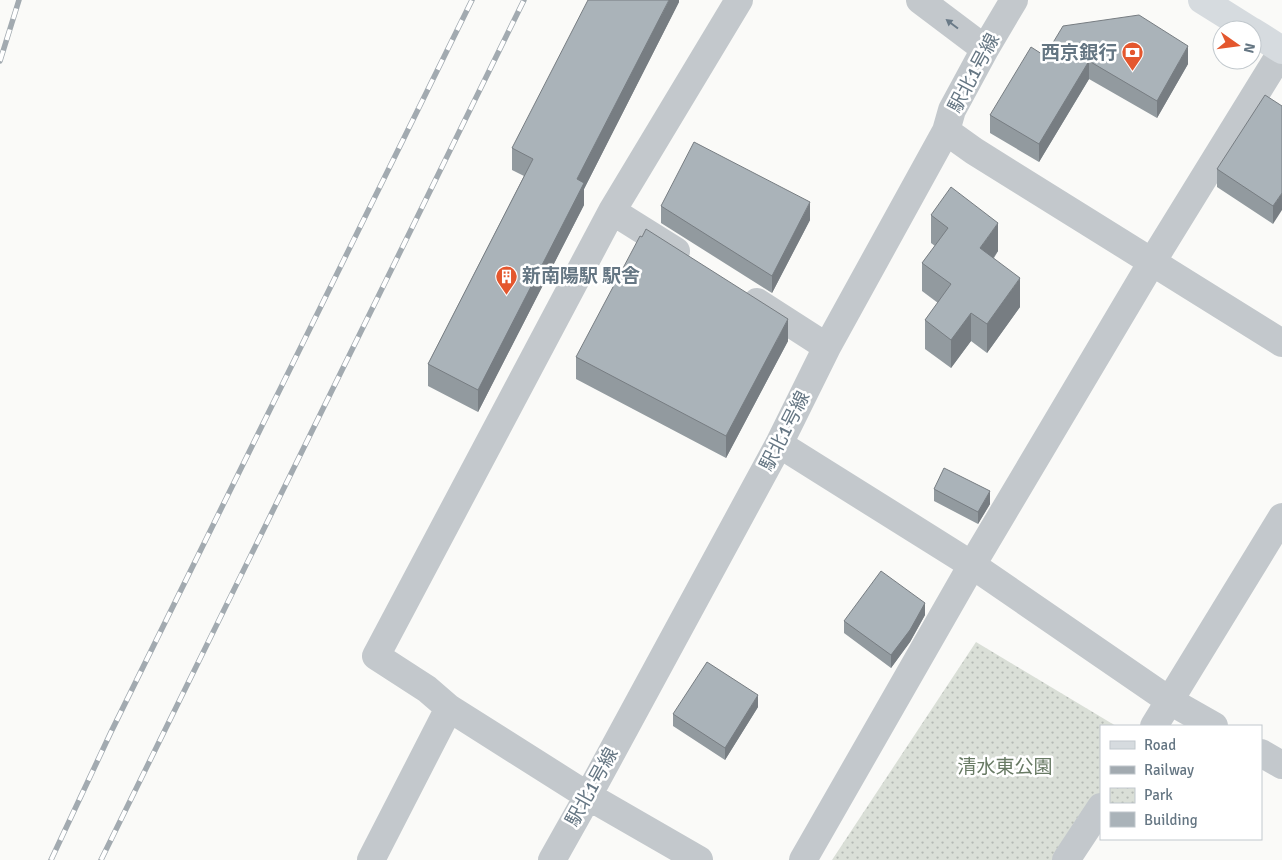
<svg xmlns="http://www.w3.org/2000/svg" width="1282" height="860" font-family="Signika,'Noto Sans JP',sans-serif">
  <defs>
    <pattern id="park-dots" width="8" height="8" patternUnits="userSpaceOnUse" patternTransform="scale(1.25)"><rect width="8" height="8" fill="#dadfd7"/><path d="M2 2h.1M6 6h.1" fill="none" stroke="#b4b9b4" stroke-width="1.8" stroke-linecap="round"/></pattern>
  </defs>
  <rect width="100%" height="100%" fill="#fafaf8"/>
  <path fill="url(#park-dots)" d="M976 642 1116 726H1101V799L1061 860H832Z"/>
  <g fill="none" stroke-linecap="round" stroke-linejoin="round">
    <path stroke="#c3c8cc" stroke-width="28" d="M920 0 985 49
      M946 131 974 151 1282 343
      M612 211 676 251
      M757 302 827 347
      M779 444 972 565 1170 701 1214 726
      M1154 726 1282 517
      M1261 753 1282 765
      M371 860 449 708
      M552 860 588 796 779 444 827 347 946 131 952 110 985 49 1014 0
      M699 860 588 796 449 708 427 689 376 656 612 211 739 0
      M803 860 972 565 1152 262 1282 51
      M1066 860 1101 807"/>
    <path stroke="#d6dbdf" stroke-width="28" d="M1202 0 1250 30
      M1252 31 1282 50"/>
    <defs>
      <path id="rail" d="M0 61 19 0
        M51 860 111 732 472 0
        M101 860 524 0"/>
    </defs>
    <use href="#rail" stroke="#a2aab0" stroke-width="5.5"/>
    <use href="#rail" stroke="#fff" stroke-width="4" stroke-dasharray="11" stroke-linecap="butt"/>
  </g>
  <path fill="#929a9f" d="M679 0V2L584 189V205L478 412 428 386V364L524 176 512 170V148Z
    M1045 56 1188 64 1157 118 1089 79 1039 162 990 133V115Z
    M1282 106 1273 224 1217 187V169Z
    M661 206 810 220 772 293 661 223Z
    M931 215 998 251 994 258 1020 307 987 353 971 341 951 368 925 349V320L938 303 922 291V263L935 246 931 243Z
    M788 341 726 458 576 379V357Z
    M934 489 990 504 978 524 934 501Z
    M925 615 910 642 891 668 844 633V621Z
    M758 707 725 760 673 726V714Z"/>
  <path fill="#777d82" d="M669 0H679V2L584 189V205L478 412V390L577 179Z
    M1188 46V64L1157 118V101Z
    M1089 61V79L1039 162V144Z
    M1282 193V210L1273 224V206Z
    M810 202V220L772 293V276Z
    M998 223V251L980 276V248Z
    M1020 278V307L987 353V324Z
    M971 313V341L951 368V340Z
    M788 319V341L726 458V436Z
    M990 491V504L978 524V512Z
    M925 603V615L910 642 891 668V655Z
    M758 695V707L725 760V748Z"/>
  <path fill="#aab3b9" stroke="#777d82" d="M588 0H669L577 179 584 183 478 390 428 364 533 159 512 148Z
    M1139 15 1188 46 1157 101 1089 61 1039 144 990 115 1031 47 1045 56 1063 26Z
    M1265 95 1282 106V193L1273 206 1217 169Z
    M694 142 810 202 772 276 661 206Z
    M951 187 998 223 980 248 1020 278 987 324 971 313 951 340 925 320 951 284 922 263 948 228 931 215Z
    M646 229 788 319 726 436 576 357 640 236 642 237Z
    M944 468 990 491 978 512 934 489Z
    M881 571 925 603 910 630 891 655 844 621Z
    M707 662 758 695 725 748 673 714Z"/>
  <defs><path id="oneway-solid" d="M-6-.8H1V-3.2L6.5 0L1 3.2V.8H-6Z" transform="scale(1.25)"/></defs>
  <use fill="#6a7a87" href="#oneway-solid" transform="translate(952 24) rotate(-143)"/>
  <defs>
    <symbol id="bank-pin" viewBox="-11 -11 22 30"><path d="M0 17L-7.5 6A9.5 9.5 0 1 1 7.5 6Z" fill="#e4572e" stroke="#fff"/><path d="M-6-4H6V4H-6ZM0-2.3a2.3 2.3 0 1 0 0 4.6a2.3 2.3 0 1 0 0-4.6Z" fill="#fff"/></symbol>
    <symbol id="building-pin" viewBox="-11 -11 22 30"><path d="M0 17L-7.5 6A9.5 9.5 0 1 1 7.5 6Z" fill="#e4572e" stroke="#fff"/><path d="M-4-6H4V6H1V3H-1V6H-4ZM-2.5-4.3h1.7v1.8h-1.7ZM.8-4.3h1.7v1.8H.8ZM-2.5-1h1.7V.8h-1.7ZM.8-1h1.7V.8H.8Z" fill="#fff"/></symbol>
  </defs>
  <g fill-rule="evenodd">
    <use href="#bank-pin" x="1120" y="40" width="25" height="34"/>
    <use href="#building-pin" x="494" y="264" width="25" height="34"/>
  </g>
  <g text-anchor="middle" dominant-baseline="central" stroke-width="5" stroke-linejoin="round" paint-order="stroke">
    <g font-size="19" font-weight="bold" fill="#657683" stroke="#fff" text-anchor="end">
      <text x="1117" y="53">西京銀行</text>
      <text x="522" y="276" text-anchor="start">新南陽駅 駅舎</text>
    </g>
    <g font-size="19" fill="#657683" stroke="#fff">
      <text transform="translate(974 73) rotate(-62)">駅北1号線</text>
      <text transform="translate(785 431) rotate(-63)">駅北1号線</text>
      <text transform="translate(592 787) rotate(-61)">駅北1号線</text>
    </g>
    <g font-size="19" fill="#687a64" stroke="#fff">
      <text x="1005" y="767">清水東公園</text>
    </g>
  </g>
  <rect x="1100" y="725" width="162" height="115" fill="#ffffff" stroke="#c1c8cd"/>
  <rect x="1110" y="741" width="25" height="8" fill="#d6dbdf" stroke="#c1c8cd"/>
  <text x="1144" y="750" font-size="15" fill="#657683">Road</text>
  <rect x="1110" y="766" width="25" height="8" fill="#a2aab0" stroke="#c1c8cd"/>
  <text x="1144" y="775" font-size="15" fill="#657683">Railway</text>
  <rect x="1110" y="788" width="25" height="15" fill="url(#park-dots)" stroke="#c1c8cd"/>
  <text x="1144" y="800" font-size="15" fill="#657683">Park</text>
  <rect x="1110" y="812" width="25" height="15" fill="#aab3b9" stroke="#c1c8cd"/>
  <text x="1144" y="825" font-size="15" fill="#657683">Building</text>
  <g transform="translate(1237 45) rotate(104)"><circle r="24" fill="#ffffff" stroke="#c1c8cd"/>
  <path d="M0-4L9 19L0 12L-9 19Z" fill="#e4572e"/>
  <text y="-8" font-size="14" font-weight="bold" text-anchor="middle" fill="#657683">N</text>
  </g>
</svg>
